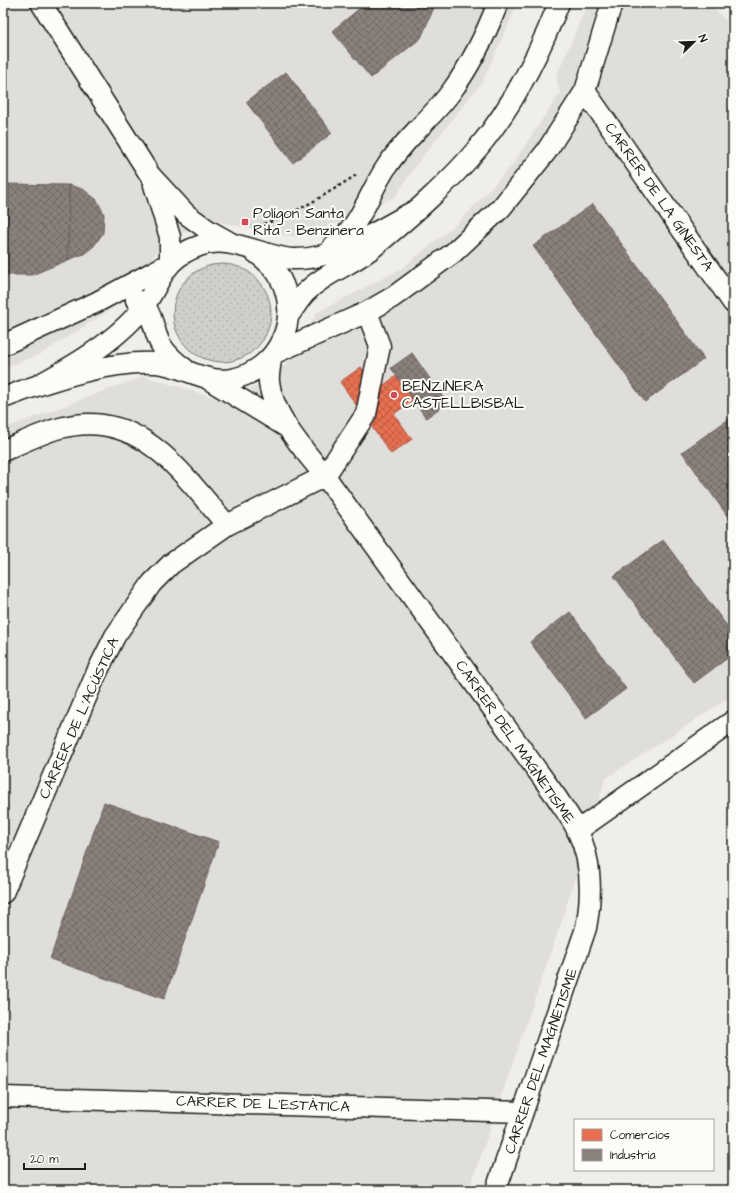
<svg xmlns="http://www.w3.org/2000/svg" width="736" height="1193" font-family="'Architects Daughter',sans-serif">
  <defs>
    <pattern id="green-dots" width="8" height="8" patternUnits="userSpaceOnUse"><rect width="8" height="8" fill="#d0cfcc"/><path d="M2 2h.1M6 6h.1" fill="none" stroke="#b2b1af" stroke-width="1.8" stroke-linecap="round"/></pattern>
    <pattern id="shops-cross-hatch" width="8" height="8" patternUnits="userSpaceOnUse"><rect width="8" height="8" fill="#e76f51"/><path d="M0 0l8 8M0 8l8-8" fill="none" stroke="#ba5a42"/></pattern>
    <pattern id="industry-cross-hatch" width="8" height="8" patternUnits="userSpaceOnUse"><rect width="8" height="8" fill="#8a817c"/><path d="M0 0l8 8M0 8l8-8" fill="none" stroke="#706965"/></pattern>
  </defs>
  <rect width="100%" height="100%" fill="#f0eeea"/>
  <filter id="ink" filterUnits="userSpaceOnUse"><feTurbulence type="fractalNoise" baseFrequency=".025" numOctaves="2"/><feDisplacementMap in="SourceGraphic" scale="8" xChannelSelector="R" yChannelSelector="G"/><feConvolveMatrix kernelMatrix="1 2 1 2 8 2 1 2 1" color-interpolation-filters="sRGB"/></filter>
  <g filter="url(#ink)">
    <path fill="#e0deda" d="M3 3H518L483 81 419 161 395 197 317 232 293 237 214 221 184 232 158 251 114 307 43 353 3 369Z
      M588 3H708L733 27V695L605 779 562 920 469 1190H3V429L144 376 209 396 242 392 264 383 286 364 300 348 316 313 401 269 460 221 512 165 560 93 556 77Z"/>
    <path fill="url(#green-dots)" stroke="#767674" d="M173 313a49 49 0 1 1 98 0a49 49 0 1 1-98 0Z"/>
    <path fill="url(#shops-cross-hatch)" stroke="#aa5641" d="M361 367 377 390 399 374 416 398 394 414 412 439 391 454 340 382Z"/>
    <path fill="url(#industry-cross-hatch)" stroke="#69635f" d="M366 3H436L421 38 371 78 332 31Z
      M286 72 332 133 293 163 246 102Z
      M3 184 69 185 68 260 32 275H3Z
      M69 185 83 189 97 200 104 214 103 233 94 246 84 254 68 260Z
      M593 204 704 359 645 402 533 246Z
      M412 353 447 403 426 418 391 368Z
      M733 416V524L682 452Z
      M663 540 733 634V654L694 683 614 576Z
      M570 612 626 689 586 718 530 642Z
      M104 802 219 842 164 999 50 959Z"/>
    <g fill="none" stroke-linecap="round" stroke-linejoin="round">
      <defs>
        <path id="minor" d="M41 3 150 175 186 214 208 230 231 243
          M585 91 733 303
          M333 246C361 227 369 192 387 166 405 138 432 118 451 92 471 65 486 34 498 3
          M136 300C154 308 152 330 161 345 167 355 175 362 185 369
          M289 315C294 308 299 300 305 293 324 273 354 264 375 246 411 216 448 184 478 148 513 106 539 54 559 3
          M3 345 97 302 170 263V237L154 185
          M275 353 367 312 393 297 453 253 501 208 546 152 585 91 612 3
          M271 357C271 365 268 374 269 382 273 416 304 450 325 476L557 798C564 809 572 819 577 830 592 860 592 896 586 928L496 1190
          M208 379 288 428
          M40 384C75 365 109 345 136 316 161 290 158 260 199 246 230 234 262 257 293 259 333 261 382 228 416 210
          M3 398C47 381 109 360 156 363 182 365 205 384 232 379 278 370 302 319 280 278 275 267 264 259 255 252
          M3 451C21 443 41 433 60 428 140 407 181 473 227 525
          M577 831 733 721
          M3 893 97 672 115 636 152 583 171 564 227 525 325 476 366 414 380 346 367 312
          M3 1097 523 1112"/>
      </defs>
      <use href="#minor" stroke="#1c1c1c" stroke-width="23"/>
      <path stroke="#1c1c1c" stroke-width="2.5" stroke-dasharray="3 3" stroke-linecap="butt" d="M252 227C291 218 324 195 358 174"/>
      <use href="#minor" stroke="#fdfcf7" stroke-width="20"/>
    </g>
  </g>
  <g fill="#d1495b" stroke="#fdfcf7" stroke-width="1.5">
    <rect x="241" y="218" width="8" height="8" rx="2"/>
    <circle cx="394" cy="395" r="4"/>
  </g>
  <g text-anchor="middle" dominant-baseline="central" stroke-width="4" stroke-linejoin="round" paint-order="stroke">
    <g font-size="15" fill="#1c1c1c" stroke="#fdfcf7">
      <text transform="translate(659 197) rotate(55)">CARRER DE LA GINESTA</text>
      <text transform="translate(79 718) rotate(-66)">CARRER DE L'ACÚSTICA</text>
      <text transform="translate(515 742) rotate(55)">CARRER DEL MAGNETISME</text>
      <text transform="translate(541 1061) rotate(-71)">CARRER DEL MAGNETISME</text>
      <text transform="translate(263 1104) rotate(2)">CARRER DE L'ESTÀTICA</text>
    </g>
    <g font-size="15" fill="#1c1c1c" stroke="#fdfcf7" text-anchor="start">
      <text x="253" y="213">Polígon Santa<tspan x="253" dy="17">Rita - Benzinera</tspan></text>
      <text x="402" y="386">BENZINERA<tspan x="402" dy="17">CASTELLBISBAL</tspan></text>
    </g>
  </g>
  <rect width="736" height="1193" fill="none" stroke="#fdfcf7" stroke-width="16"/>
  <rect x="8" y="8" width="720" height="1177" fill="none" stroke="#1c1c1c" stroke-width="1.5" filter="url(#ink)"/>
  <rect x="574" y="1119" width="140" height="52" fill="#fdfcf7" stroke="#a3a29f"/>
  <rect x="582" y="1129" width="20" height="12" fill="#e76f51" stroke="#a3a29f"/>
  <text x="610" y="1139" font-size="12" fill="#1c1c1c">Comercios</text>
  <rect x="582" y="1149" width="20" height="12" fill="#8a817c" stroke="#a3a29f"/>
  <text x="610" y="1159" font-size="12" fill="#1c1c1c">Industria</text>
  <g transform="translate(694 42) rotate(67)" stroke="#fdfcf7" stroke-width="3" paint-order="stroke">
  <path d="M0-3L7 15L0 10L-7 15Z" fill="#1c1c1c"/>
  <text y="-6" font-size="11" font-weight="bold" text-anchor="middle" fill="#1c1c1c">N</text>
  </g>
  <path d="M24 1163v6h61v-6" fill="none" stroke="#1c1c1c" stroke-width="2"/>
  <text x="30" y="1163" font-size="12" fill="#1c1c1c" stroke="#fdfcf7" stroke-width="3" paint-order="stroke">20 m</text>
</svg>
